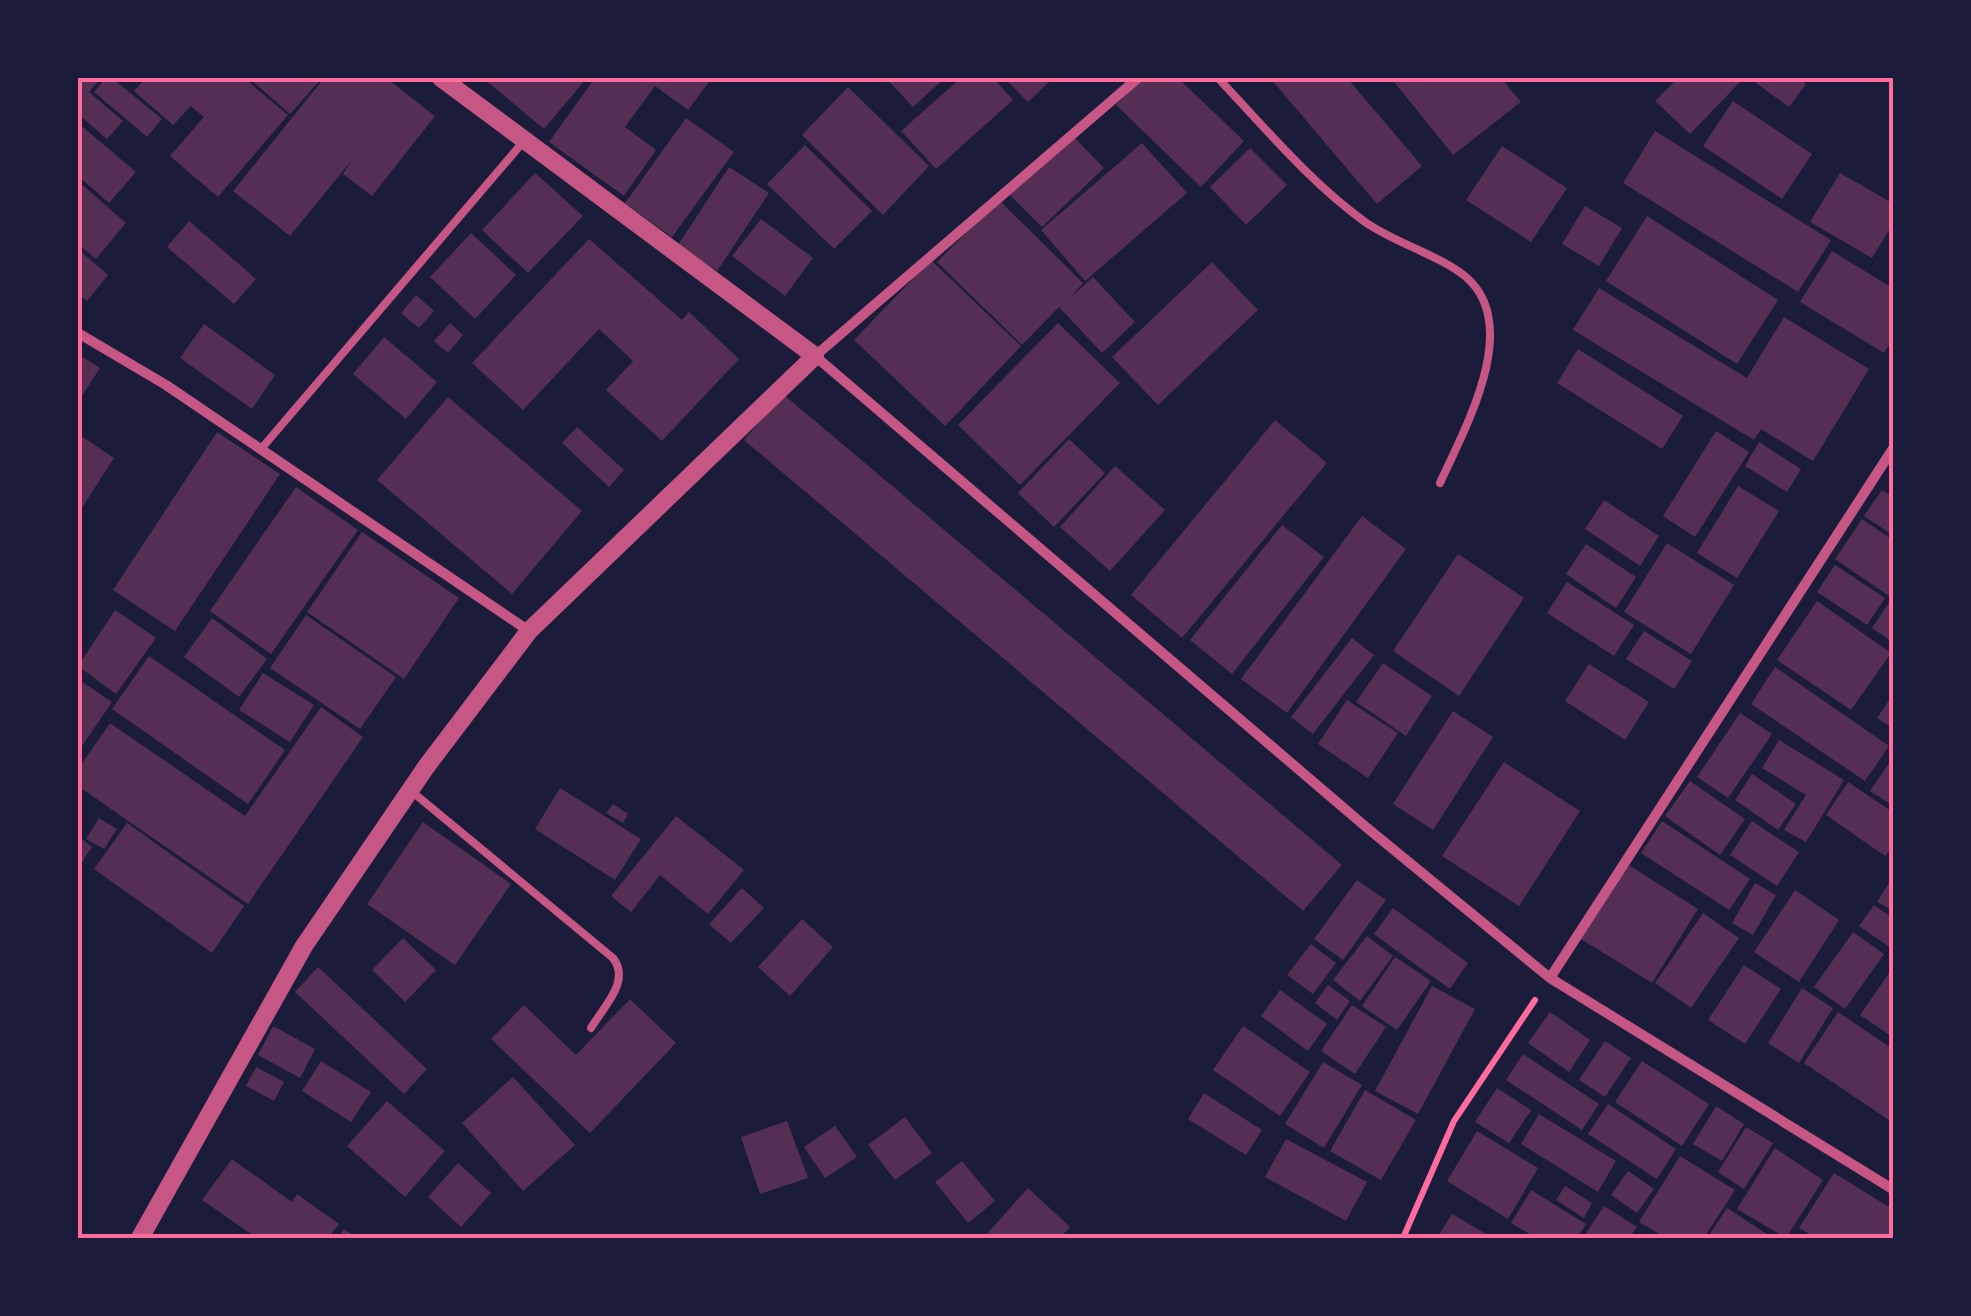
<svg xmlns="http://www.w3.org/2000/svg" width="1971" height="1316" font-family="'Nunito Sans',sans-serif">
  <rect width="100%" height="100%" fill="#1b1b3a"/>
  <path fill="#542f53" d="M78 78H101L89 92 123 121 107 139 78 114Z
    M106 78H112L162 119 147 137 94 92Z
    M146 78H244L288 115 218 197 170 156 204 117 191 106 173 125 134 91Z
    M249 78H322L290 114Z
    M324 78H386L435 116 372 196 343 174 351 161 290 236 233 191Z
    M483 78H587L544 129Z
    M595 78H712L688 110 655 86 625 127 656 150 624 196 549 142Z
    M886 78H945L913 107Z
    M961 78H993L1013 100 936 169 901 131Z
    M1004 78H1053L1028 102Z
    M1142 78H1178L1244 141 1201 187 1116 105Z
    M1270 78H1347L1422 166 1377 204Z
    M1391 78H1501L1521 102 1453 155Z
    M1678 78H1744L1690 134 1655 101Z
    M1760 78H1797L1806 84 1789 107 1756 83Z
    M848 87 929 166 883 215 802 135Z
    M1733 101 1812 154 1782 199 1703 146Z
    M686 118 734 152 672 237 625 203Z
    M78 123 136 172 109 203 78 176Z
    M1655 131 1831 240 1798 292 1623 183Z
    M1073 136 1104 168 1042 227 1010 195Z
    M1142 143 1187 193 1085 281 1041 230Z
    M805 145 872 211 834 249 767 184Z
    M1502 146 1567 188 1531 242 1466 200Z
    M1250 148 1287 185 1246 225 1210 187Z
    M729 167 769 193 717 271 678 245Z
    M535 173 583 216 528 273 482 230Z
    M1840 173 1894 204V222L1872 258 1810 222Z
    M78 181 126 223 96 259 78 244Z
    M999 200 1083 283 1069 299 1093 277 1135 322 1102 353 1059 307 1022 345 937 262Z
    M1585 206 1622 228 1599 266 1562 244Z
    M1647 216 1778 300 1737 364 1606 281Z
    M761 219 813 258 785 296 732 256Z
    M189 221 256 279 234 304 167 247Z
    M471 233 516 275 475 319 430 277Z
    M589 239 682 320 689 312 739 359 662 441 606 390 633 361 599 329 523 410 472 363Z
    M78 249 108 275 87 301 78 293Z
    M1832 251 1894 289V337L1884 353 1800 302Z
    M931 260 1021 346 945 426 854 340Z
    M1212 262 1258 310 1158 405 1112 357Z
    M1599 288 1747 378 1784 317 1869 369 1813 461 1761 429 1754 440 1573 330Z
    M416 295 434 311 419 328 401 313Z
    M450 323 463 335 448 353 434 341Z
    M1058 323 1120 383 1020 485 958 425Z
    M204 324 275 375 252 409 180 358Z
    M384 337 437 382 406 419 353 374Z
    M1578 349 1683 416 1662 449 1557 383Z
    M78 354 100 368 78 402Z
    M783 394 1342 865 1303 911 744 440Z
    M448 397 582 511 512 594 377 480Z
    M1275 420 1327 463 1182 638 1131 595Z
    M577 427 624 470 609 487 562 443Z
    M1716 431 1749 452 1695 537 1663 516Z
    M217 432 280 474 175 631 113 590Z
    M78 434 114 458 78 514Z
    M1069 439 1105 473 1054 527 1018 493Z
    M1759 442 1801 469 1787 492 1745 466Z
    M1115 466 1165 510 1110 571 1060 527Z
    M1738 486 1779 511 1737 578 1697 553Z
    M296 487 358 530 271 654 210 611Z
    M1882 490 1894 498V536L1864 516Z
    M1604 500 1659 536 1640 566 1585 529Z
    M1362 516 1406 549 1287 713 1241 679Z
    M1862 519 1894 541V643L1872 628 1892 598 1835 559Z
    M1282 525 1324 557 1232 674 1190 640Z
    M362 532 459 598 404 679 307 612Z
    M1667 543 1734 585 1691 654 1624 612Z
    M1586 544 1636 577 1616 608 1566 574Z
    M1458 554 1524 598 1459 696 1393 651Z
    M1835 565 1885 598 1867 625 1817 592Z
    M1567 582 1634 625 1614 656 1547 613Z
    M1817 601 1891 653 1851 710 1777 660Z
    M115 610 156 638 116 694 78 666Z
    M306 615 396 677 360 729 270 668Z
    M212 618 267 659 239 697 184 657Z
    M1644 631 1692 661 1674 689 1626 659Z
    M1352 638 1374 655 1313 734 1291 717Z
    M149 656 285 750 248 804 112 709Z
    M1383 663 1432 696 1406 736 1356 702Z
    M1589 664 1649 702 1625 740 1565 701Z
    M1775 667 1889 746 1865 781 1751 704Z
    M263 673 314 705 290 742 239 710Z
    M78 679 112 702 78 752Z
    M1894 693V729L1877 718Z
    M1347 700 1398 733 1368 778 1318 744Z
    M321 707 363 737 248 904 78 786V769L110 723 245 816Z
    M1453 711 1493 737 1433 830 1393 804Z
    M1740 713 1772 734 1728 798 1697 777Z
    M1779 740 1844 780 1806 842 1784 830 1806 795 1762 768Z
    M1894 756V806L1870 791Z
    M1504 762 1580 811 1519 906 1442 856Z
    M1752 774 1796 804 1778 830 1735 800Z
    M1690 781 1745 819 1720 855 1665 816Z
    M1848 782 1894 813V845L1885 856 1826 815Z
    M560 788 641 839 615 880 535 829Z
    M613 804 628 814 623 823 606 813Z
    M676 816 744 870 708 914 660 875 631 912 611 896Z
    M99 818 117 829 104 849 86 839Z
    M1662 821 1750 879 1729 910 1641 853Z
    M1752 821 1799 852 1777 886 1730 855Z
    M423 822 511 884 455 965 367 904Z
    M127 823 244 906 212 953 94 869Z
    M78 836 92 847 78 868Z
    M1627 864 1698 909 1652 983 1581 939Z
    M1894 875V911L1877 902Z
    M1357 880 1386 900 1343 960 1314 939Z
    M1755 883 1776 895 1753 935 1732 923Z
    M742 888 764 908 731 943 709 924Z
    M1795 890 1839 920 1799 982 1754 952Z
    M1874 905 1894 919V950L1859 926Z
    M1393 908 1468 963 1450 989 1398 952 1400 949 1397 951 1374 934Z
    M1703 913 1739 938 1691 1008 1655 983Z
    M802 919 833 947 790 996 758 967Z
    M1853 932 1884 954 1845 1009 1814 987Z
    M1367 936 1393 956 1360 1001 1333 980Z
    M403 938 436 970 405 1002 372 970Z
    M1311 944 1336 963 1313 994 1287 975Z
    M1395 957 1431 981 1397 1030 1362 1006Z
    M1744 965 1781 989 1745 1044 1708 1020Z
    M1894 966V1038L1860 1015Z
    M318 967 427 1069 404 1094 295 992Z
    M1328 985 1350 1001 1337 1020 1315 1003Z
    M1432 986 1475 1009 1418 1114 1375 1091Z
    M1802 988 1833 1008 1799 1063 1768 1043Z
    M1280 990 1327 1024 1308 1051 1261 1016Z
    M630 999 676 1043 590 1133 491 1039 524 1005 576 1055Z
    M1352 1005 1386 1027 1355 1074 1321 1051Z
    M1550 1012 1590 1040 1569 1072 1528 1043Z
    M1838 1012 1894 1050 1892 1122 1804 1063Z
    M273 1026 315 1049 300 1078 258 1055Z
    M1243 1026 1310 1072 1280 1116 1213 1070Z
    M1605 1041 1631 1058 1605 1097 1579 1080Z
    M1523 1054 1599 1104 1582 1130 1506 1080Z
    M321 1061 371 1092 351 1122 302 1091Z
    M1642 1061 1709 1104 1682 1146 1615 1102Z
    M1323 1062 1362 1085 1324 1148 1285 1124Z
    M256 1067 284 1082 274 1101 246 1086Z
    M513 1077 575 1145 523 1191 462 1123Z
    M1497 1088 1531 1110 1509 1143 1475 1122Z
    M1365 1090 1416 1120 1381 1180 1330 1151Z
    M1204 1093 1262 1130 1246 1155 1188 1119Z
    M387 1101 445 1151 405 1197 347 1146Z
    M1608 1104 1676 1149 1657 1179 1588 1134Z
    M1716 1106 1744 1124 1722 1161 1693 1144Z
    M1539 1114 1616 1161 1598 1192 1521 1144Z
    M905 1117 932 1153 895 1180 868 1145Z
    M787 1121 808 1178 760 1194 741 1137Z
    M835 1126 857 1157 825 1178 804 1147Z
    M1746 1127 1773 1143 1744 1189 1718 1172Z
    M1477 1131 1538 1168 1508 1219 1447 1181Z
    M1286 1139 1367 1182 1346 1221 1265 1177Z
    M1775 1148 1823 1180 1786 1238 1737 1209Z
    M1680 1156 1735 1190 1704 1238H1666L1639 1222Z
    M232 1159 292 1202 297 1194 339 1224 328 1238H257L202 1200Z
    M962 1161 995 1201 968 1223 935 1182Z
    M458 1163 491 1193 461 1227 428 1197Z
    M1628 1171 1654 1189 1637 1213 1611 1195Z
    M1834 1173 1894 1210V1238H1816L1799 1228Z
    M1565 1186 1592 1203 1584 1218 1556 1200Z
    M1028 1188 1070 1227 1060 1238H983Z
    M1531 1190 1586 1224 1577 1238H1536L1511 1223Z
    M1604 1206 1637 1227 1629 1238H1583Z
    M1727 1208 1773 1238H1707Z
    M1452 1214 1493 1238H1437Z
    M344 1229 357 1238H337Z"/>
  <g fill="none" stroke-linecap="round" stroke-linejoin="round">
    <path stroke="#ff6b9d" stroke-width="6" d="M1403 1238 1454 1121 1535 1000"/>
    <path stroke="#c65784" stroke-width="8" d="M1218 78C1265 128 1310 182 1365 222 1395 243 1441 256 1466 277 1523 326 1464 430 1440 483
      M261 449 524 141
      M410 790 613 958C631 981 604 1006 591 1028"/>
    <path stroke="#c65784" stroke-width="10" d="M1138 78 815 356 1366 827 1550 978 1894 1190
      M78 333 166 385 529 631
      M1550 978 1894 447"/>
    <path stroke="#c65784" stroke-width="18" d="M140 1238 304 946 426 767 529 631 815 356 441 78"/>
  </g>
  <rect width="1971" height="1316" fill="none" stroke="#1b1b3a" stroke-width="160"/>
  <rect x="80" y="80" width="1811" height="1156" fill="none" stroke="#ff6b9d" stroke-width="4"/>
</svg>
